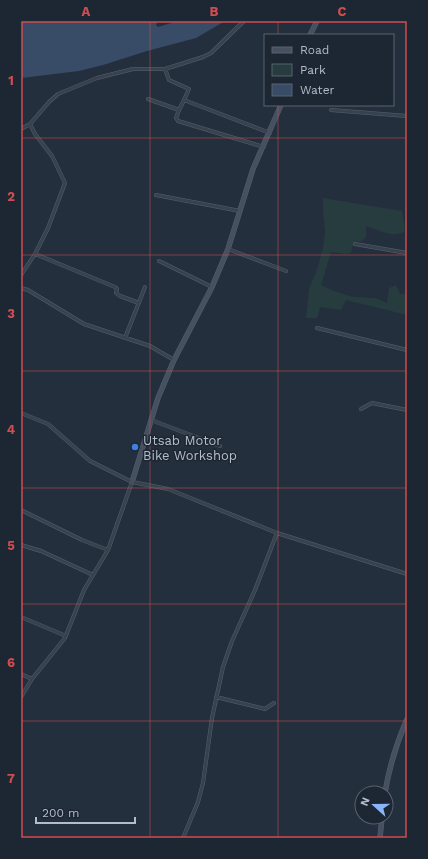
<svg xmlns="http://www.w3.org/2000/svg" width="428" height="859" font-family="'Work Sans',sans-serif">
  <rect width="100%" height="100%" fill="#242f3e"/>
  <path fill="#263c3f" d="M323 198 402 211 405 231C393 239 379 230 366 226V237L362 241 354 242 351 253 346 254 331 252 321 285 334 291 353 297 375 298 387 303 389 288 396 285 400 294 407 293V315L346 300 341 310 320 307 317 318H306L309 289 317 270 323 248 325 232 323 210Z"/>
  <path fill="#394c67" d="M21 21H158L156 25 158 27 178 21H225L196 38 147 51 103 65 79 71 21 78Z"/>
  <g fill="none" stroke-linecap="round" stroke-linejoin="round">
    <defs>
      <path id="street" d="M165 69 169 80 189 89 184 100 270 133
        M148 99 179 110 184 100
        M179 110 176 118 178 121 264 147
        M331 110 407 116
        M21 129 30 124 49 102 58 94 97 78 133 69H165L203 57 211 53 244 21
        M156 195 240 211
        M355 244 407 253
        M228 249 286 271
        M35 254 115 287 117 289 116 293 120 296 139 303
        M159 261 212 287
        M21 275 35 254 48 228 65 183 52 156 35 134 30 124
        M21 288 28 290 84 324 150 346 174 360
        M317 328 407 350
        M125 338 145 287
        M361 409 372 403 407 410
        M21 413 48 424 90 461 132 482 168 489 277 533 407 574
        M151 420 220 446
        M21 510 82 540 108 550
        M21 545 41 551 93 575
        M21 617 66 636
        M21 674 32 679
        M21 697 32 679 65 638 84 590 108 550 132 482
        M216 697 265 709 274 703
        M183 838 198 802 203 783 212 718 223 667 232 641 255 590 277 533"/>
      <path id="secondary" d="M310 35 317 21
        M132 482 158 398 174 360 212 287 228 249 253 169 281 105
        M385 793C389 768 397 742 407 719
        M380 838 382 817"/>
    </defs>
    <use href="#street" stroke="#565f6c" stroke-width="4"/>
    <use href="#secondary" stroke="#565f6c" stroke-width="5.5"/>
    <use href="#street" stroke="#38414e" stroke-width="3"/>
    <use href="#secondary" stroke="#465061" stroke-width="4.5"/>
  </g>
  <path fill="none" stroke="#ce4d50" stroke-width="1" stroke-opacity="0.55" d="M150 21V838M278 21V35M278 105V838M21 138H407M21 255H407M21 371H407M21 488H407M21 604H407M21 721H407"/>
  <circle fill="#3f7fe0" stroke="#1d2633" stroke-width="1.5" cx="135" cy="447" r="4"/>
  <g text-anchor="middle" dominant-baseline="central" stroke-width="3" stroke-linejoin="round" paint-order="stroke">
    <g font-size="13" fill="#b4bcc9" stroke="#1d2633" text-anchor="start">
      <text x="143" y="440">Utsab Motor<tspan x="143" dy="15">Bike Workshop</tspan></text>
    </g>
  </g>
  <rect width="428" height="859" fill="none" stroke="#1d2633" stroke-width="44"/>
  <rect x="264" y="34" width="130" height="72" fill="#1d2633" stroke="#59626f"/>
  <rect x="272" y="47" width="20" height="6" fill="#465061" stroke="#59626f"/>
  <text x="300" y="54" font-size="12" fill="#b4bcc9">Road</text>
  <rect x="272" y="64" width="20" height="12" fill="#263c3f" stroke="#59626f"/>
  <text x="300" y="74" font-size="12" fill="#b4bcc9">Park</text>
  <rect x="272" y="84" width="20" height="12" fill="#394c67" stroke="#59626f"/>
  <text x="300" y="94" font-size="12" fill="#b4bcc9">Water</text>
  <g transform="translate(374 805) rotate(291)"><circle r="19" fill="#1d2633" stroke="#59626f"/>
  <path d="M0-3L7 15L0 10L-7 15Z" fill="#8ab4f8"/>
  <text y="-6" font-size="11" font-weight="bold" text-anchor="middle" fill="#b4bcc9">N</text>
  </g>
  <path d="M36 817v6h99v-6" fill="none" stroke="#b4bcc9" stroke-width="2"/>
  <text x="42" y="817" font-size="12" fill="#b4bcc9" stroke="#1d2633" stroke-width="3" paint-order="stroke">200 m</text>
  <rect x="22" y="22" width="384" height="815" fill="none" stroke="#ce4d50" stroke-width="1.5"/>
  <g font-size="13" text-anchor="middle" font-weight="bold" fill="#ce4d50">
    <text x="86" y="16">A</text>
    <text x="214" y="16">B</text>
    <text x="342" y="16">C</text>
    <text x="11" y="85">1</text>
    <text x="11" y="201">2</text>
    <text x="11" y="318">3</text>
    <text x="11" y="434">4</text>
    <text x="11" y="550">5</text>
    <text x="11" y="667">6</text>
    <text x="11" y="783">7</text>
  </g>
</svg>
